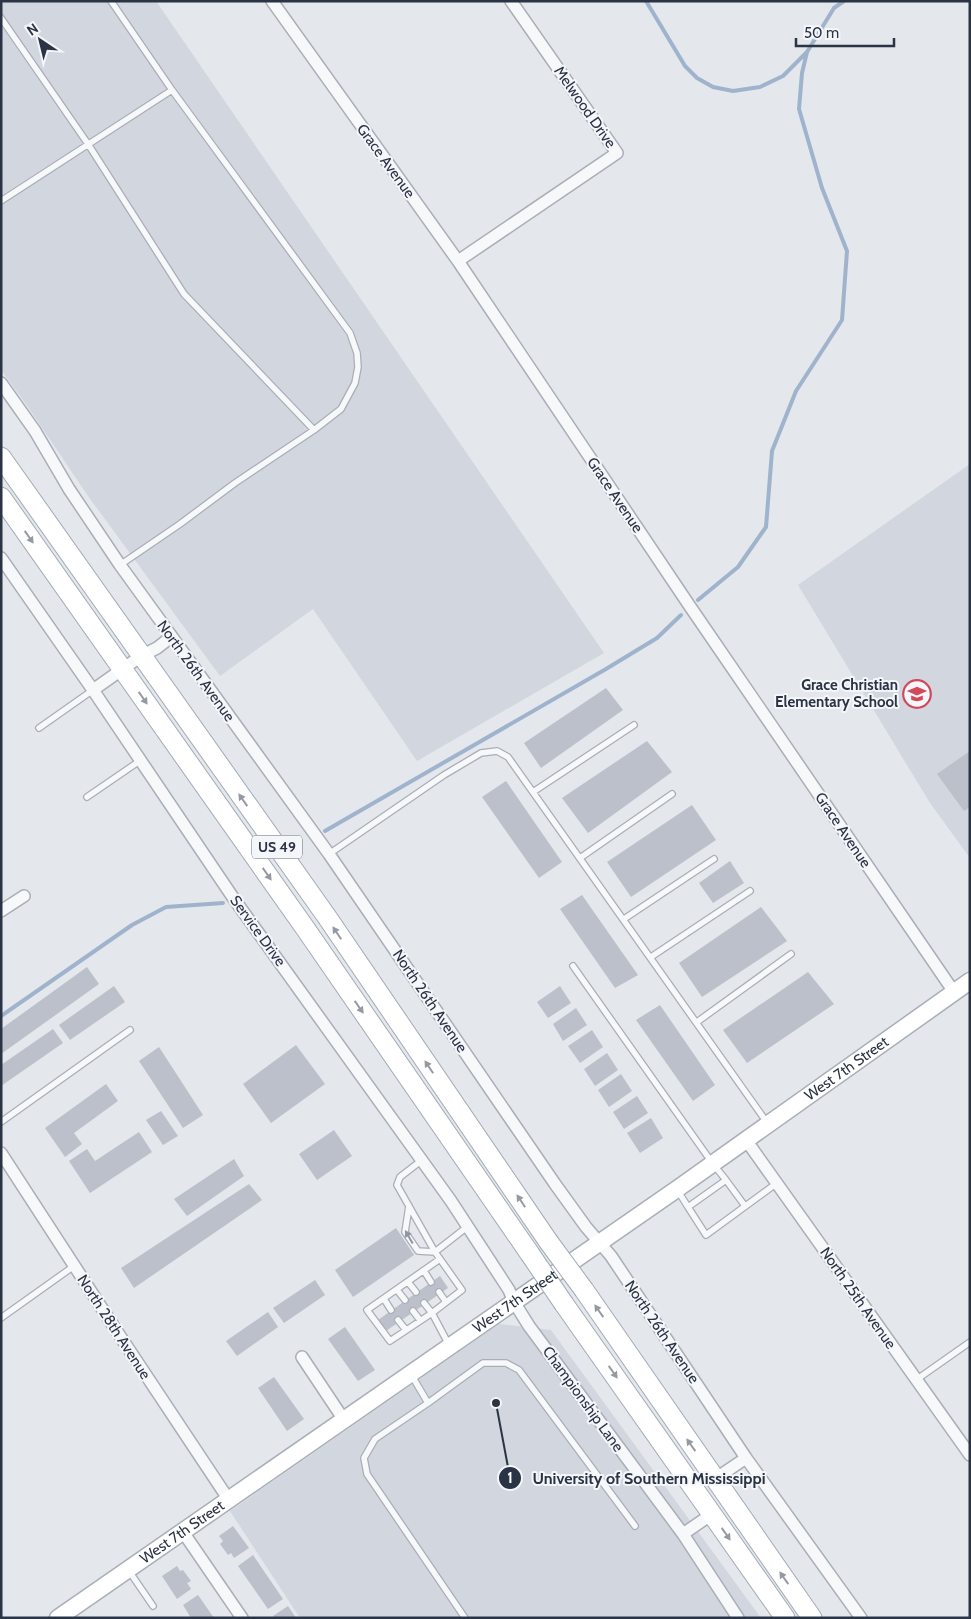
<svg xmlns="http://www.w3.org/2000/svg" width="971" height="1619" font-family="Cabin,sans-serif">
  <rect width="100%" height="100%" fill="#e4e7ec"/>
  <path fill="#d2d6de" d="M1 1H156L604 653 417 761 313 609 220 676 88 496 28 407 1 370Z
    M970 464V858L930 803 798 585Z
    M499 1324 551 1330 761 1618H300L230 1511Z"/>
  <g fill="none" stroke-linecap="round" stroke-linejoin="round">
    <path stroke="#9fb4cc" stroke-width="4" d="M646 1 685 66 697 78 713 87 733 91 760 87 783 76 807 52 834 8 844 1
      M698 600 738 567 766 527 772 451 796 391 842 320 847 251 822 188 799 109 802 73 807 52
      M325 831 606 669 657 638 681 615
      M1 1016 132 925 166 907 223 903"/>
  </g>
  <path fill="#bbc0ca" d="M606 688 623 710 541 768 524 743Z
    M647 741 672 772 588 833 562 798Z
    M970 751V807L964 811 937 774Z
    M506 781 562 862 539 878 482 797Z
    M692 805 716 840 631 897 607 862Z
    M730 861 744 883 713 903 699 883Z
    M582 895 638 975 615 988 560 909Z
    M761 907 787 941 702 997 679 963Z
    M87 967 99 984 1 1054V1029Z
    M808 972 834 1004 747 1063 723 1030Z
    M114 986 125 1002 70 1040 59 1025Z
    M560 986 571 1003 548 1018 537 1002Z
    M660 1005 715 1085 693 1101 636 1020Z
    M576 1008 587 1025 563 1041 553 1024Z
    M53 1029 63 1043 1 1086V1065Z
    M592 1030 603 1047 580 1063 568 1046Z
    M296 1045 325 1084 271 1123 243 1084Z
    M159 1047 203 1115 183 1128 139 1061Z
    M607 1053 618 1070 595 1086 584 1069Z
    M621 1074 632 1091 609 1107 598 1090Z
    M106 1084 118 1101 74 1133 82 1144 65 1157 45 1128Z
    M637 1096 648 1113 624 1129 613 1112Z
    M161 1111 178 1136 163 1145 146 1120Z
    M651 1118 663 1138 640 1153 627 1133Z
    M334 1130 352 1156 317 1180 299 1154Z
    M139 1132 152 1152 90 1193 69 1161 87 1149 95 1161Z
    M234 1159 244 1176 187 1216 174 1199Z
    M249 1184 262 1200 134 1288 121 1268Z
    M396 1228 414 1255 353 1297 335 1270Z
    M440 1276 448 1288 386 1331 378 1320Z
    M315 1280 325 1295 284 1323 273 1308Z
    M268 1312 278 1327 237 1356 226 1341Z
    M345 1327 375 1370 358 1381 328 1339Z
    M274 1377 304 1419 287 1431 258 1388Z
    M233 1526 249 1548 234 1558 231 1553 228 1555 220 1544 223 1541 219 1536Z
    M253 1555 283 1599 268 1609 238 1566Z
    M177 1566 180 1571 183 1570 191 1581 187 1583 191 1589 177 1599 162 1576Z
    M198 1595 214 1618H191L183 1605Z
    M288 1606 296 1618H275L273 1616Z"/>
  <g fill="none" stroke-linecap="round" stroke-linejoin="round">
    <defs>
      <path id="service" d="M111 1 172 90 350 333 357 353 358 367 355 383 341 409 314 430 235 483 180 524 120 565
        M1 18 88 144 184 294 314 430
        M1 201 172 90
        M39 728 93 690
        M533 792 634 725
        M87 797 141 760
        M329 854 444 775 481 753 497 751 508 757 768 1124
        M580 858 672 794
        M624 919 714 859
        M651 957 750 891
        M573 966 713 1164 726 1180 688 1207 678 1191
        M697 1022 791 954
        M1 1122 130 1030
        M422 1160 400 1177 397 1185 435 1252 467 1227
        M726 1180 745 1206
        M409 1206 405 1232 418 1251 435 1252 462 1290 432 1313 449 1345
        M688 1207 706 1235 777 1183
        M424 1271 431 1282
        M408 1282 416 1292
        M397 1290 405 1300
        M439 1292 446 1302
        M384 1299 391 1310
        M424 1303 432 1313 390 1341 367 1310 440 1259
        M413 1311 420 1320
        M1 1318 74 1266
        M398 1320 406 1330
        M412 1376 428 1403 375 1439 364 1458 367 1474 465 1618
        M916 1380 970 1342
        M428 1403 483 1363H506L519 1370 635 1526
        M129 1571 153 1606"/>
      <path id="minor" d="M272 1 458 261 689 605 954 992
        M458 261 617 153 511 1
        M1 383 35 431 69 489 120 565 329 854 555 1184 586 1227 611 1256 746 1458 861 1618
        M1 558 93 690 234 899 451 1201 509 1290 514 1302 529 1326 683 1534 738 1618
        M93 690 141 656 157 648 171 637
        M1 911 24 896
        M746 1140 970 1455
        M1 1153 116 1330 229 1500
        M302 1357 344 1420
        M715 1479 746 1458
        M183 1532 242 1618
        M683 1534 712 1514"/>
      <g id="secondary">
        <path id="s1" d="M58 1618 677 1189 970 981"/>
      </g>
      <path id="primary" d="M1 457 327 917 548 1241
        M1 497 305 928 530 1254
        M584 1290 812 1618
        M564 1304 785 1618"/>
    </defs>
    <use href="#service" stroke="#a9aeb7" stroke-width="8"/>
    <use href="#minor" stroke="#a9aeb7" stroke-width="14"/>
    <use href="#secondary" stroke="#a9aeb7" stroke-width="19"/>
    <use href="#primary" stroke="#a3abb8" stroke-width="21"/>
    <use href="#service" stroke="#f7f8fa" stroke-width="5.5"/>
    <use href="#minor" stroke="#f7f8fa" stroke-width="11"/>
    <use href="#secondary" stroke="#fff" stroke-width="16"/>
    <use href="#primary" stroke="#fff" stroke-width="19"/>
    <defs>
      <path id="primary-bridge" d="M548 1241 584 1290
        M530 1254 564 1304"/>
    </defs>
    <use href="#primary-bridge" stroke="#a3abb8" stroke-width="21" stroke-linecap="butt"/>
    <use href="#primary-bridge" stroke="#fff" stroke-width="19"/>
  </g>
  <defs><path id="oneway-solid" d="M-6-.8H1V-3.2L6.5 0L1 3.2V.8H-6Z" transform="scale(1.25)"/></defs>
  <g fill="#959aa2">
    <use href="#oneway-solid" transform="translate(29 537) rotate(55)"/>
    <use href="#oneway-solid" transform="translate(143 698) rotate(55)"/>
    <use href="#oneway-solid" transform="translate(243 800) rotate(-125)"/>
    <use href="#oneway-solid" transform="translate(267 874) rotate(55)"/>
    <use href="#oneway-solid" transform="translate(337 933) rotate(-124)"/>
    <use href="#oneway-solid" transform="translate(359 1007) rotate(55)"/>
    <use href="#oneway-solid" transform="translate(429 1067) rotate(-124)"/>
    <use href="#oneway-solid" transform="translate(521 1201) rotate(-124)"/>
    <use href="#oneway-solid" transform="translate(599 1311) rotate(-125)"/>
    <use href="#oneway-solid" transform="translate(613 1372) rotate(55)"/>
    <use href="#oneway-solid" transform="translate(691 1445) rotate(-125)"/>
    <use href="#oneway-solid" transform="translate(726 1534) rotate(55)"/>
    <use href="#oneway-solid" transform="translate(784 1578) rotate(-125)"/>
  </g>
  <use fill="#9196a0" href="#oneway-solid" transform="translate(409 1237) rotate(-120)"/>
  <defs>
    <symbol id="school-ring" viewBox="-11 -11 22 22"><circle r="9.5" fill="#f4f6f9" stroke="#d1495b" stroke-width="1.5"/><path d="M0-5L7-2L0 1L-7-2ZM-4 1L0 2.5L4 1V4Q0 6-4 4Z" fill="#d1495b"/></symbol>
  </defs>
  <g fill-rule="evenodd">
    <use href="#school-ring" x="901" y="678" width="32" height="32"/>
  </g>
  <g text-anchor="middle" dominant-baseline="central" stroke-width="4" stroke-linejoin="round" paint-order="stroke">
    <rect fill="#f4f6f9" stroke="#676e7b" stroke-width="1" x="252" y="835.5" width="50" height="23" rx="4"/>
    <g font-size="14" font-weight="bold" fill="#2b3445">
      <text x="277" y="847">US 49</text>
    </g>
    <g font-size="15" fill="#2b3445" stroke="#f4f6f9">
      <text transform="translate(585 107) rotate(55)">Melwood Drive</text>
      <text transform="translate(386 161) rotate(54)">Grace Avenue</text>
      <text transform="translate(615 495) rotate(56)">Grace Avenue</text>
      <text transform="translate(196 671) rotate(54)">North 26th Avenue</text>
      <text transform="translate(843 830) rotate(56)">Grace Avenue</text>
      <text transform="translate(258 931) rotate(54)">Service Drive</text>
      <text transform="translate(430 1001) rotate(56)">North 26th Avenue</text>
      <text stroke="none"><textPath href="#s1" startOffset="961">West 7th Street</textPath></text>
      <text transform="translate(858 1298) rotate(55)">North 25th Avenue</text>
      <text stroke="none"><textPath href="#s1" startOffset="556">West 7th Street</textPath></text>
      <text transform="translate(114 1327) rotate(57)">North 28th Avenue</text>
      <text transform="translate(662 1332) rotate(56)">North 26th Avenue</text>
      <text transform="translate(583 1399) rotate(54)">Championship Lane</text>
      <text stroke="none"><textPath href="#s1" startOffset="151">West 7th Street</textPath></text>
    </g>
    <g font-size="15" font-weight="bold" fill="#2b3445" stroke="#f4f6f9" text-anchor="end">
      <text x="898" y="685">Grace Christian<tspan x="898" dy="17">Elementary School</tspan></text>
    </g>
  </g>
  <path fill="none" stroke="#2b3445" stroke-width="2" d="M496 1403L510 1478"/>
  <g fill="#2b3445" stroke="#f4f6f9" stroke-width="2">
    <circle cx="496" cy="1403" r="5"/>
    <circle cx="510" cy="1478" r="12"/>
  </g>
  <g font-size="15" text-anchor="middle" font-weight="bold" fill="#fff">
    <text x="510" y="1483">1</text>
  </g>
  <g font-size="16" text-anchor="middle" font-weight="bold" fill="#2b3445" stroke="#f4f6f9" stroke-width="4" stroke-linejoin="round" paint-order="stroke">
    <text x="649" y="1484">University of Southern Mississippi</text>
  </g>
  <rect width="971" height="1619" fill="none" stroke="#2b3445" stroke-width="5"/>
  <g transform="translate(40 40) rotate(325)" stroke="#f4f6f9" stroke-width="4" paint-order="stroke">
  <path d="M0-4L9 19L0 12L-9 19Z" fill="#2b3445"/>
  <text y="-8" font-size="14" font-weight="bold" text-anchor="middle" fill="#2b3445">N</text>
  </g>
  <path d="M796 38v8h98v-8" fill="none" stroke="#2b3445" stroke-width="2.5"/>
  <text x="804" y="38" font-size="15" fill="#2b3445" stroke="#f4f6f9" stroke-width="4" paint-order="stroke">50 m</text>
</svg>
